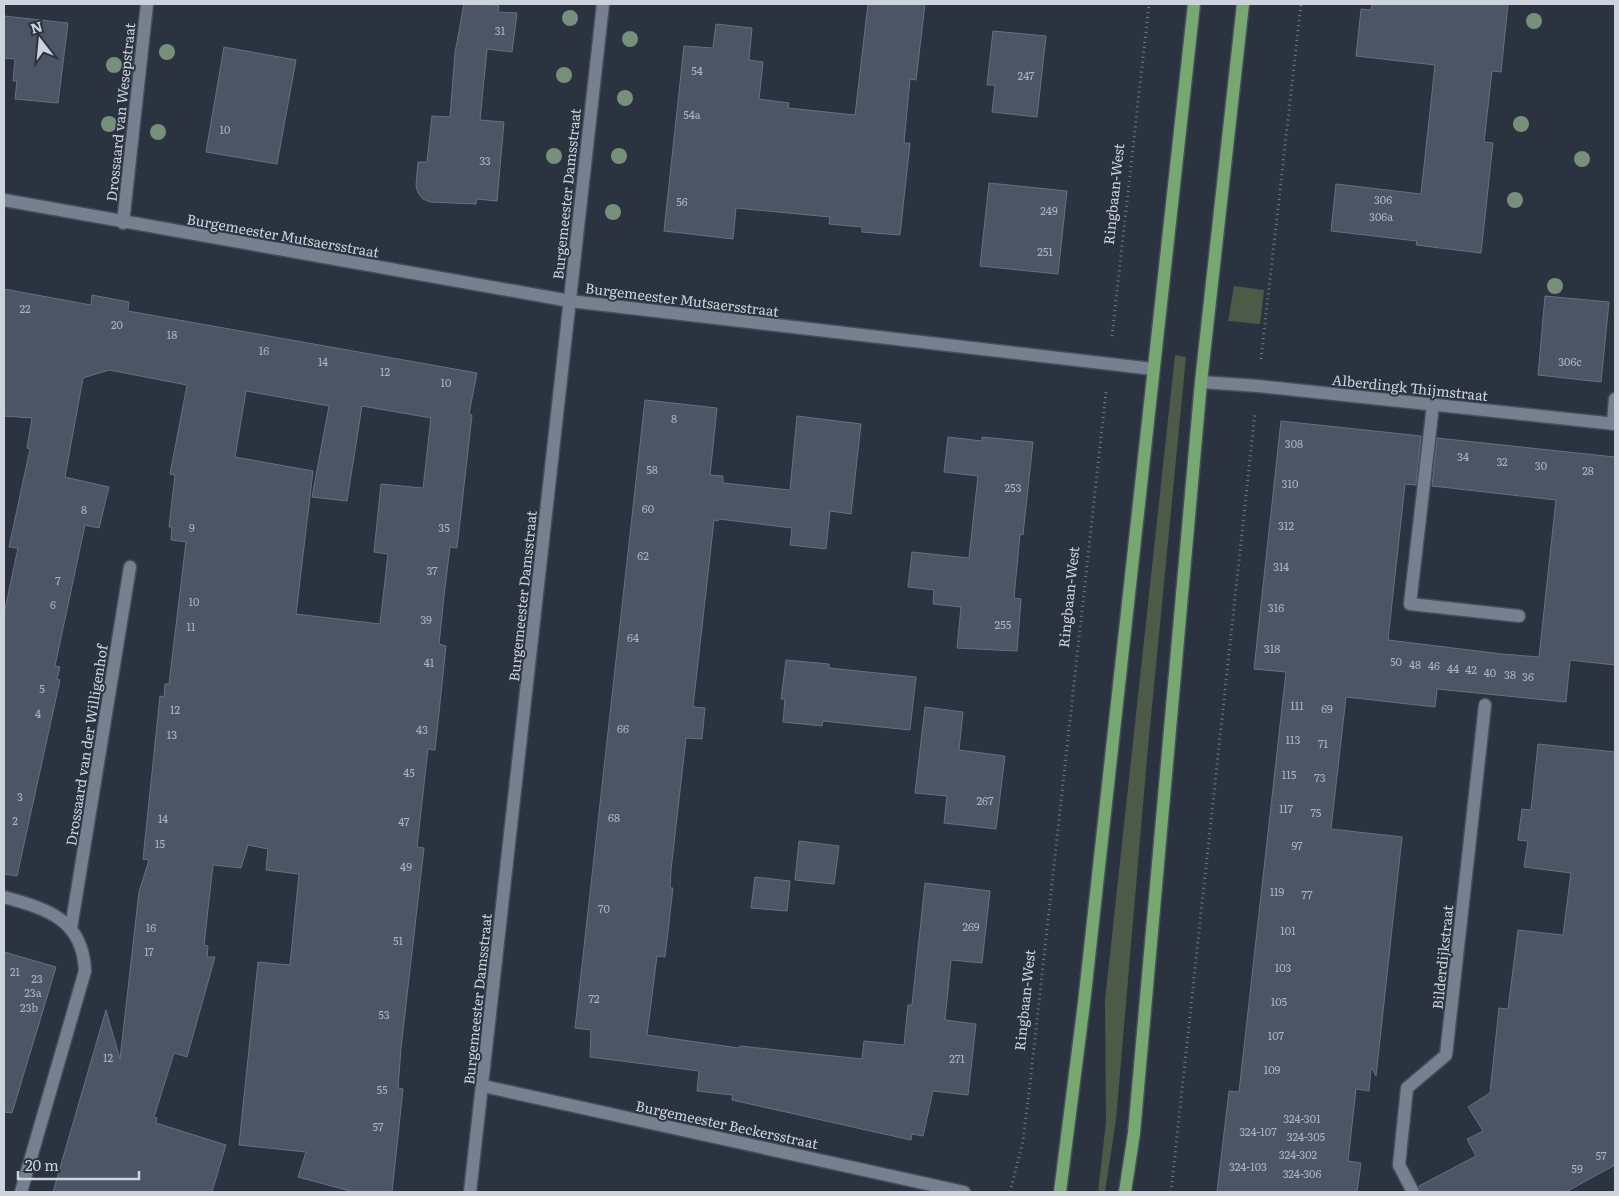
<svg xmlns="http://www.w3.org/2000/svg" width="1619" height="1196" font-family="Literata,serif">
  <rect width="100%" height="100%" fill="#2b3341"/>
  <path fill="#4c5a47" d="M1234 286 1264 290 1260 324 1228 321Z
    M1175 355 1186 357 1147 758 1116 1120 1105 1192H1098L1106 1122 1105 1000Z"/>
  <path fill="#4c5565" stroke="#667080" fill-rule="evenodd" d="M464 4H491L499 6 498 12 517 13 512 52 487 49 480 120 504 122 497 201 477 199 476 204 430 202 423 199 418 193 416 186 418 162H427L432 116 450 117 455 53Z
    M868 4H925L916 80 910 79 904 143H910L900 235 862 232V227L829 224 830 217 736 208 733 239 664 231 684 46 713 48 716 24 752 28 749 60 763 62 759 99 789 103 788 108 855 115Z
    M1372 4H1508L1501 72 1492 71 1484 142 1493 143 1481 253 1416 245 1417 241 1331 231 1336 184 1421 194 1435 65 1356 56 1361 9 1371 10Z
    M4 16 68 23 58 103 15 99 17 81H13L15 59 4 58Z
    M993 31 1046 36 1037 117 992 112 995 85H987Z
    M224 47 296 60 277 164 206 152Z
    M989 183 1067 191 1058 274 980 266Z
    M4 289 91 305 92 295 129 302 128 311 477 373 469 414 472 415 457 548 450 547 444 596 439 644 446 646 435 750 428 749 417 847 424 848 401 1048 398 1088 403 1089 392 1192H354L298 1177 306 1152 239 1145 258 962 290 965 299 874 266 870 268 849 248 845 241 868 213 865 204 945 208 946 207 957H215L187 1057 174 1053 154 1117 157 1118 156 1123 226 1145 212 1192H53L106 1010 120 1059 139 892 149 860 143 859 160 696 164 697 165 684H169L186 542 171 540 172 527H169L175 475 170 474 187 385 109 370 83 378 65 477 109 487 99 528 85 525 55 666 60 667 57 679 60 680 17 876 4 874V614L18 548 9 547 30 449 27 448 32 418 4 416ZM246 391 329 406 312 497 347 501 362 406 431 418 423 488 381 484 374 552 388 554 380 624 296 614 313 471 235 457Z
    M1545 296 1609 302 1601 382 1538 375Z
    M645 400 717 408 710 475 723 476V483L790 490 797 416 861 424 851 514 830 511 826 549 790 545 792 528 719 519 718 521 714 520 693 707 705 708 702 739 686 738 671 870 670 888H673L665 957 657 956 647 1035 739 1048 740 1046 862 1059 864 1041 904 1045 908 1005H912L925 883 990 891 982 963 951 960 945 1020 976 1024 968 1095 933 1091 923 1136 912 1134 911 1140 732 1100 733 1095 697 1091 699 1071 590 1057 591 1030 575 1028Z
    M1281 421 1421 436 1416 485 1405 484 1388 640 1502 654 1539 657 1556 500 1432 486 1437 438 1615 457V665L1570 660 1566 702 1437 689 1435 707 1346 697 1331 829 1402 837 1376 1076 1371 1067 1369 1091 1356 1089 1348 1161 1361 1163 1357 1192H1217L1229 1091 1239 1092 1286 672 1254 669Z
    M948 437 982 441V437L1033 442 1023 535 1020 534 1014 598 1021 599 1017 651 957 648 961 607 933 604 934 590 908 587 912 552 969 558 978 476 944 472Z
    M786 660 829 664V668L916 677 910 730 823 721 822 726 783 722 785 699H781Z
    M925 707 963 712 959 750 1005 756 996 829 944 823 947 796 915 793Z
    M1538 744 1615 752V1165L1566 1192H1421L1419 1186 1476 1156 1467 1139 1483 1131 1468 1107 1490 1093 1499 1008 1508 1009 1518 930 1563 935 1571 873 1524 867 1528 841 1518 840 1522 809 1531 810Z
    M799 841 839 846 834 884 795 880Z
    M755 877 790 881 787 911 751 908Z
    M4 952 56 967 12 1113 4 1112Z"/>
  <g fill="none" stroke-linecap="round" stroke-linejoin="round">
    <defs>
      <path id="minor" d="M4 200 570 301 1153 369
        M123 223 147 4
        M1201 382 1258 386 1615 424
        M1433 405 1410 604 1519 616
        M1613 424 1615 399
        M4 897C47 909 83 919 85 971L21 1192
        M71 928 130 567
        M483 1086 964 1192
        M470 1192 603 4
        M1413 1192 1399 1165 1407 1088 1446 1055 1485 705"/>
      <path id="major" d="M1060 1192 1084 1003 1194 4
        M1125 1192 1134 1133 1201 382 1243 4"/>
    </defs>
    <use href="#minor" stroke="#474e5a" stroke-width="15"/>
    <use href="#major" stroke="#474e5a" stroke-width="15"/>
    <path stroke="#747a86" stroke-width="3" stroke-dasharray="1 4" stroke-linecap="butt" d="M1112 336 1149 4
      M1261 359 1301 4
      M1010 1192 1023 1141 1030 1084 1106 392
      M1171 1192 1255 412"/>
    <use href="#minor" stroke="#768091" stroke-width="12"/>
    <use href="#major" stroke="#77a871" stroke-width="12"/>
  </g>
  <g fill="#77907a">
    <circle cx="570" cy="18" r="8"/>
    <circle cx="1534" cy="21" r="8"/>
    <circle cx="630" cy="39" r="8"/>
    <circle cx="167" cy="52" r="8"/>
    <circle cx="114" cy="65" r="8"/>
    <circle cx="564" cy="75" r="8"/>
    <circle cx="625" cy="98" r="8"/>
    <circle cx="109" cy="124" r="8"/>
    <circle cx="1521" cy="124" r="8"/>
    <circle cx="158" cy="132" r="8"/>
    <circle cx="554" cy="156" r="8"/>
    <circle cx="619" cy="156" r="8"/>
    <circle cx="1582" cy="159" r="8"/>
    <circle cx="1515" cy="200" r="8"/>
    <circle cx="613" cy="212" r="8"/>
    <circle cx="1555" cy="286" r="8"/>
  </g>
  <g text-anchor="middle" dominant-baseline="central" stroke-width="4" stroke-linejoin="round" paint-order="stroke">
    <g font-size="11" fill="#adb3be">
      <text x="500" y="30">31</text>
      <text x="697" y="70">54</text>
      <text x="1026" y="75">247</text>
      <text x="692" y="114">54a</text>
      <text x="225" y="129">10</text>
      <text x="485" y="160">33</text>
      <text x="1383" y="199">306</text>
      <text x="682" y="201">56</text>
      <text x="1049" y="210">249</text>
      <text x="1381" y="216">306a</text>
      <text x="1045" y="251">251</text>
      <text x="25" y="308">22</text>
      <text x="117" y="324">20</text>
      <text x="172" y="334">18</text>
      <text x="264" y="350">16</text>
      <text x="323" y="361">14</text>
      <text x="1570" y="361">306c</text>
      <text x="385" y="371">12</text>
      <text x="446" y="382">10</text>
      <text x="674" y="418">8</text>
      <text x="1294" y="443">308</text>
      <text x="1463" y="456">34</text>
      <text x="1502" y="461">32</text>
      <text x="1541" y="465">30</text>
      <text x="652" y="469">58</text>
      <text x="1588" y="470">28</text>
      <text x="1290" y="483">310</text>
      <text x="1013" y="487">253</text>
      <text x="648" y="508">60</text>
      <text x="84" y="509">8</text>
      <text x="1286" y="525">312</text>
      <text x="192" y="527">9</text>
      <text x="444" y="527">35</text>
      <text x="643" y="555">62</text>
      <text x="1281" y="566">314</text>
      <text x="432" y="570">37</text>
      <text x="58" y="580">7</text>
      <text x="194" y="601">10</text>
      <text x="53" y="604">6</text>
      <text x="1276" y="607">316</text>
      <text x="426" y="619">39</text>
      <text x="1003" y="624">255</text>
      <text x="191" y="626">11</text>
      <text x="633" y="637">64</text>
      <text x="1272" y="648">318</text>
      <text x="1396" y="661">50</text>
      <text x="429" y="662">41</text>
      <text x="1415" y="664">48</text>
      <text x="1434" y="665">46</text>
      <text x="1453" y="668">44</text>
      <text x="1471" y="669">42</text>
      <text x="1490" y="672">40</text>
      <text x="1510" y="674">38</text>
      <text x="1528" y="676">36</text>
      <text x="42" y="688">5</text>
      <text x="1297" y="705">111</text>
      <text x="1327" y="708">69</text>
      <text x="175" y="709">12</text>
      <text x="38" y="713">4</text>
      <text x="623" y="728">66</text>
      <text x="422" y="729">43</text>
      <text x="172" y="734">13</text>
      <text x="1293" y="739">113</text>
      <text x="1323" y="743">71</text>
      <text x="409" y="772">45</text>
      <text x="1289" y="774">115</text>
      <text x="1320" y="777">73</text>
      <text x="20" y="796">3</text>
      <text x="985" y="800">267</text>
      <text x="1286" y="808">117</text>
      <text x="1316" y="812">75</text>
      <text x="614" y="817">68</text>
      <text x="163" y="818">14</text>
      <text x="15" y="820">2</text>
      <text x="404" y="821">47</text>
      <text x="160" y="843">15</text>
      <text x="1297" y="845">97</text>
      <text x="406" y="866">49</text>
      <text x="1277" y="891">119</text>
      <text x="1307" y="894">77</text>
      <text x="604" y="908">70</text>
      <text x="971" y="926">269</text>
      <text x="151" y="927">16</text>
      <text x="1288" y="930">101</text>
      <text x="398" y="940">51</text>
      <text x="149" y="951">17</text>
      <text x="1283" y="967">103</text>
      <text x="15" y="971">21</text>
      <text x="37" y="978">23</text>
      <text x="33" y="992">23a</text>
      <text x="594" y="998">72</text>
      <text x="1279" y="1001">105</text>
      <text x="29" y="1007">23b</text>
      <text x="384" y="1014">53</text>
      <text x="1276" y="1035">107</text>
      <text x="108" y="1057">12</text>
      <text x="957" y="1058">271</text>
      <text x="1272" y="1069">109</text>
      <text x="382" y="1089">55</text>
      <text x="1302" y="1118">324-301</text>
      <text x="378" y="1126">57</text>
      <text x="1258" y="1131">324-107</text>
      <text x="1306" y="1136">324-305</text>
      <text x="1298" y="1154">324-302</text>
      <text x="1601" y="1155">57</text>
      <text x="1248" y="1166">324-103</text>
      <text x="1577" y="1168">59</text>
      <text x="1302" y="1173">324-306</text>
    </g>
    <g font-size="14" fill="#cdd2dc" stroke="#2b3341">
      <text transform="translate(120 112) rotate(-84)">Drossaard van Wesepstraat</text>
      <text transform="translate(566 194) rotate(-84)">Burgemeester Damsstraat</text>
      <text transform="translate(1113 194) rotate(-84)">Ringbaan-West</text>
      <text transform="translate(283 235) rotate(10)">Burgemeester Mutsaersstraat</text>
      <text transform="translate(682 299) rotate(7)">Burgemeester Mutsaersstraat</text>
      <text transform="translate(1410 387) rotate(6)">Alberdingk Thijmstraat</text>
      <text transform="translate(522 596) rotate(-84)">Burgemeester Damsstraat</text>
      <text transform="translate(1068 597) rotate(-84)">Ringbaan-West</text>
      <text transform="translate(86 745) rotate(-81)">Drossaard van der Willigenhof</text>
      <text transform="translate(1442 957) rotate(-84)">Bilderdijkstraat</text>
      <text transform="translate(477 999) rotate(-84)">Burgemeester Damsstraat</text>
      <text transform="translate(1024 1000) rotate(-84)">Ringbaan-West</text>
      <text transform="translate(727 1124) rotate(12)">Burgemeester Beckersstraat</text>
    </g>
  </g>
  <rect width="1619" height="1196" fill="none" stroke="#cdd2dc" stroke-width="10"/>
  <g transform="translate(40 40) rotate(344)" stroke="#2b3341" stroke-width="4" paint-order="stroke">
  <path d="M0-4L9 19L0 12L-9 19Z" fill="#cdd2dc"/>
  <text y="-8" font-size="14" font-weight="bold" text-anchor="middle" fill="#cdd2dc">N</text>
  </g>
  <path d="M18 1171v8h121v-8" fill="none" stroke="#cdd2dc" stroke-width="2.5"/>
  <text x="25" y="1171" font-size="15" fill="#cdd2dc" stroke="#2b3341" stroke-width="4" paint-order="stroke">20 m</text>
</svg>
